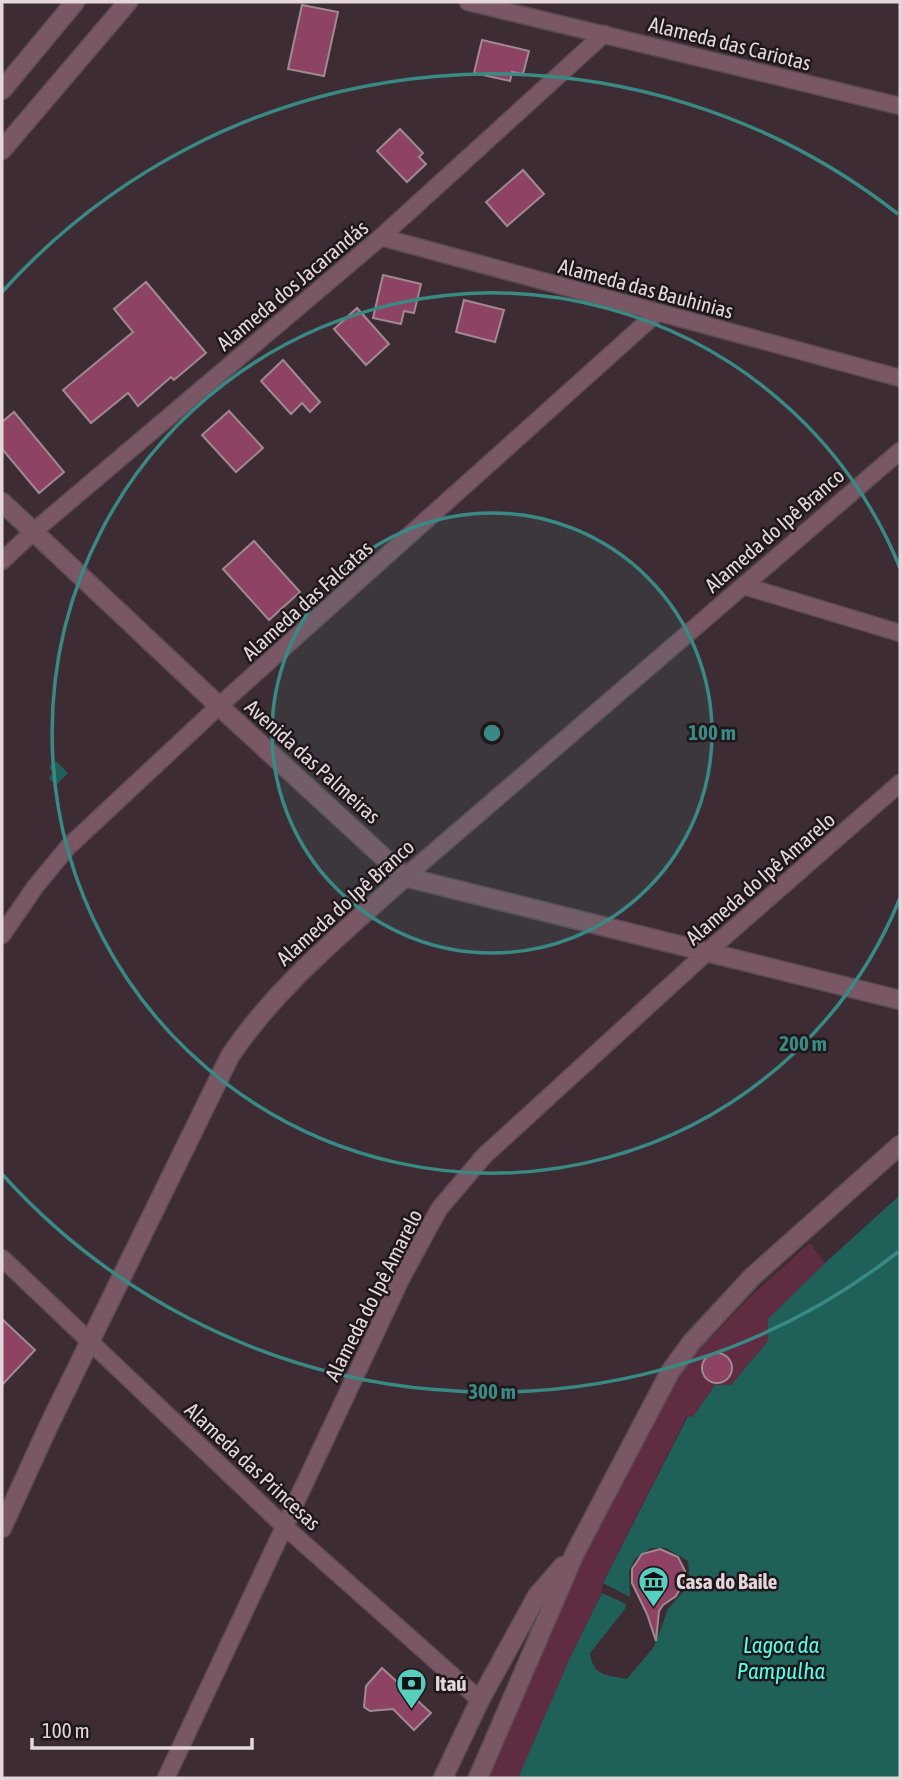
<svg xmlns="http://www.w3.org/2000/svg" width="902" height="1780" font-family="'Asap Condensed',sans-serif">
  <rect width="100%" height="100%" fill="#3d2c33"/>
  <path fill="#5f2c42" d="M810 1243 825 1263 768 1319V1341L731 1385H715L693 1417 687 1416 603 1583 602 1593 570 1658 518 1778H478L562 1596 663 1396 694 1355 752 1295Z"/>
  <path fill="#1f6159" d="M56 761 68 773 56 785 49 778 53 773 49 767Z
    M900 1195V1778H518L570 1658 602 1593 626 1604 625 1609 590 1653C593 1676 606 1675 627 1679L654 1647 668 1609 690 1584 688 1561 666 1548H651L635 1559 629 1571 630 1597 603 1583 688 1416 693 1417 715 1385H731L768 1341V1319L825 1263Z"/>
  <path fill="#8e4264" stroke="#9f8a91" stroke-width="2" d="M302 5 338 12 324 76 288 69Z
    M482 40 529 51 523 74 512 72 510 81 474 73Z
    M400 129 423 153 419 157 426 164 407 182 377 151Z
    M523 170 544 194 507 226 486 202Z
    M383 275 421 284 414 313 404 311 401 324 373 318Z
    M146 282 206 353 174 380 171 377 138 406 128 393 91 423 63 390 133 332 114 309Z
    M464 300 504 310 495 342 456 332Z
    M357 308 389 344 366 365 334 329Z
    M283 360 320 402 310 412 302 403 291 414 261 381Z
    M229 411 263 448 236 472 202 435Z
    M14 412 64 472 39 493 2 449V422Z
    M254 541 300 592 269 620 223 569Z
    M2 1319 35 1350 2 1385Z
    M702 1368a15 15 0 1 1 30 0a15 15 0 1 1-30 0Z
    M660 1549 678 1557 685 1571V1580L676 1596 663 1605 659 1611 656 1641 647 1614 632 1583V1569L642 1554Z
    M382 1668 431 1713 414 1730 393 1709 370 1711 364 1707 366 1686Z"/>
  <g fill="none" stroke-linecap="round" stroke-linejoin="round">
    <defs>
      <path id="minor" d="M468 2 900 106
        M381 237 900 378
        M2 561 33 532 381 237 604 34
        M744 586 900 633
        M405 877 900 451
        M2 935 35 887 68 847 219 706 657 313
        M2 1258 284 1526 480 1700
        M166 1778 401 1279 439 1209 484 1156 707 952 900 783"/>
      <path id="tertiary" d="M2 90 75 2
        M2 150 128 2
        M2 502 219 706 405 877 900 1000
        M2 1528 49 1425 230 1056C277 986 343 933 405 877
        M443 1778 480 1700 537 1596 563 1566
        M478 1778 575 1553 670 1372 691 1343 752 1277 900 1145"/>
    </defs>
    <use href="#minor" stroke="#5b4b51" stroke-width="19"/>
    <use href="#tertiary" stroke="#5b4b51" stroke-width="21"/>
    <use href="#minor" stroke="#7a5765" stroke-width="16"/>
    <use href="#tertiary" stroke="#7a5765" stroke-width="18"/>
  </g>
  <circle cx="492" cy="733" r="220" fill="#398984" fill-opacity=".12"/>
  <g fill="none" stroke="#398984" stroke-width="3.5">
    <circle cx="492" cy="733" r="220"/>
    <path d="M900 898A440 440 0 1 1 900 568"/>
    <path d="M898 1252A659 659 0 0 1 2 1174M2 292A659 659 0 0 1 898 214"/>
  </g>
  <defs>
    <symbol id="museum-pin" viewBox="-11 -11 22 30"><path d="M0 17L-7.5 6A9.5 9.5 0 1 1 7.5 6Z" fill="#58cebf" stroke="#1f171a"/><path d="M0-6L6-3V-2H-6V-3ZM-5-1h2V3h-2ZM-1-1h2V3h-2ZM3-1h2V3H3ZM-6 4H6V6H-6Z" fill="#111"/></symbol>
    <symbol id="bank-pin" viewBox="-11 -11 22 30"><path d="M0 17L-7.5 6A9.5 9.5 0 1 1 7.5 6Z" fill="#58cebf" stroke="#1f171a"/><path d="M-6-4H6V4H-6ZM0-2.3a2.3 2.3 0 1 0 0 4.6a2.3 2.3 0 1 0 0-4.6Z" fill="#111"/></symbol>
  </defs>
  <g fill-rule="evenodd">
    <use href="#museum-pin" x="636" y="1564" width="35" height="47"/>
    <use href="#bank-pin" x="394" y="1666" width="35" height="47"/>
  </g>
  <g text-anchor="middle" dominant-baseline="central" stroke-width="5" stroke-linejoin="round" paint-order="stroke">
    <g font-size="21" fill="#e3d7db" stroke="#1f171a">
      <text transform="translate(730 43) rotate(14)">Alameda das Cariotas</text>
      <text transform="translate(292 285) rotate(-40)">Alameda dos Jacarandás</text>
      <text transform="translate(646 288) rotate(15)">Alameda das Bauhinias</text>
      <text transform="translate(774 530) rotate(-41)">Alameda do Ipê Branco</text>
      <text transform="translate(307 600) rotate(-42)">Alameda das Falcatas</text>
      <text transform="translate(313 761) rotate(42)">Avenida das Palmeiras</text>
      <text transform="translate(760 878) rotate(-41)">Alameda do Ipê Amarelo</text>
      <text transform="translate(345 902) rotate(-42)">Alameda do Ipê Branco</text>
      <text transform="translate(373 1295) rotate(-63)">Alameda do Ipê Amarelo</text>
      <text transform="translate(253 1466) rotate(43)">Alameda das Princesas</text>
    </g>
    <g font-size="21" font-weight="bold" fill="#e3d7db" stroke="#1f171a" text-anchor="start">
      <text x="676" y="1581">Casa do Baile</text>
      <text x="435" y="1683">Itaú</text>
    </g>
    <g font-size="23" font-style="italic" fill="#52fdea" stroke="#1f171a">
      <text x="781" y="1645">Lagoa da<tspan x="781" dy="26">Pampulha</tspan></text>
    </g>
  </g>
  <circle cx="492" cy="733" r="10" fill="#398984" stroke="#1f171a" stroke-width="3.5"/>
  <g font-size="21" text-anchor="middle" font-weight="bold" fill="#398984" stroke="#1f171a" stroke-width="5" stroke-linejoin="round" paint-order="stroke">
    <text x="712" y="740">100 m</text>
    <text x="803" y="1051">200 m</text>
    <text x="492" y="1399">300 m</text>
  </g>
  <rect width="902" height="1780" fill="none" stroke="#e3d7db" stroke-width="7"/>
  <path d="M32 1738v10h220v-10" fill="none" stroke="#e3d7db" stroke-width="3.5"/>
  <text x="42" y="1738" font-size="21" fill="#e3d7db" stroke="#1f171a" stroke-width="5" paint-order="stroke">100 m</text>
</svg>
